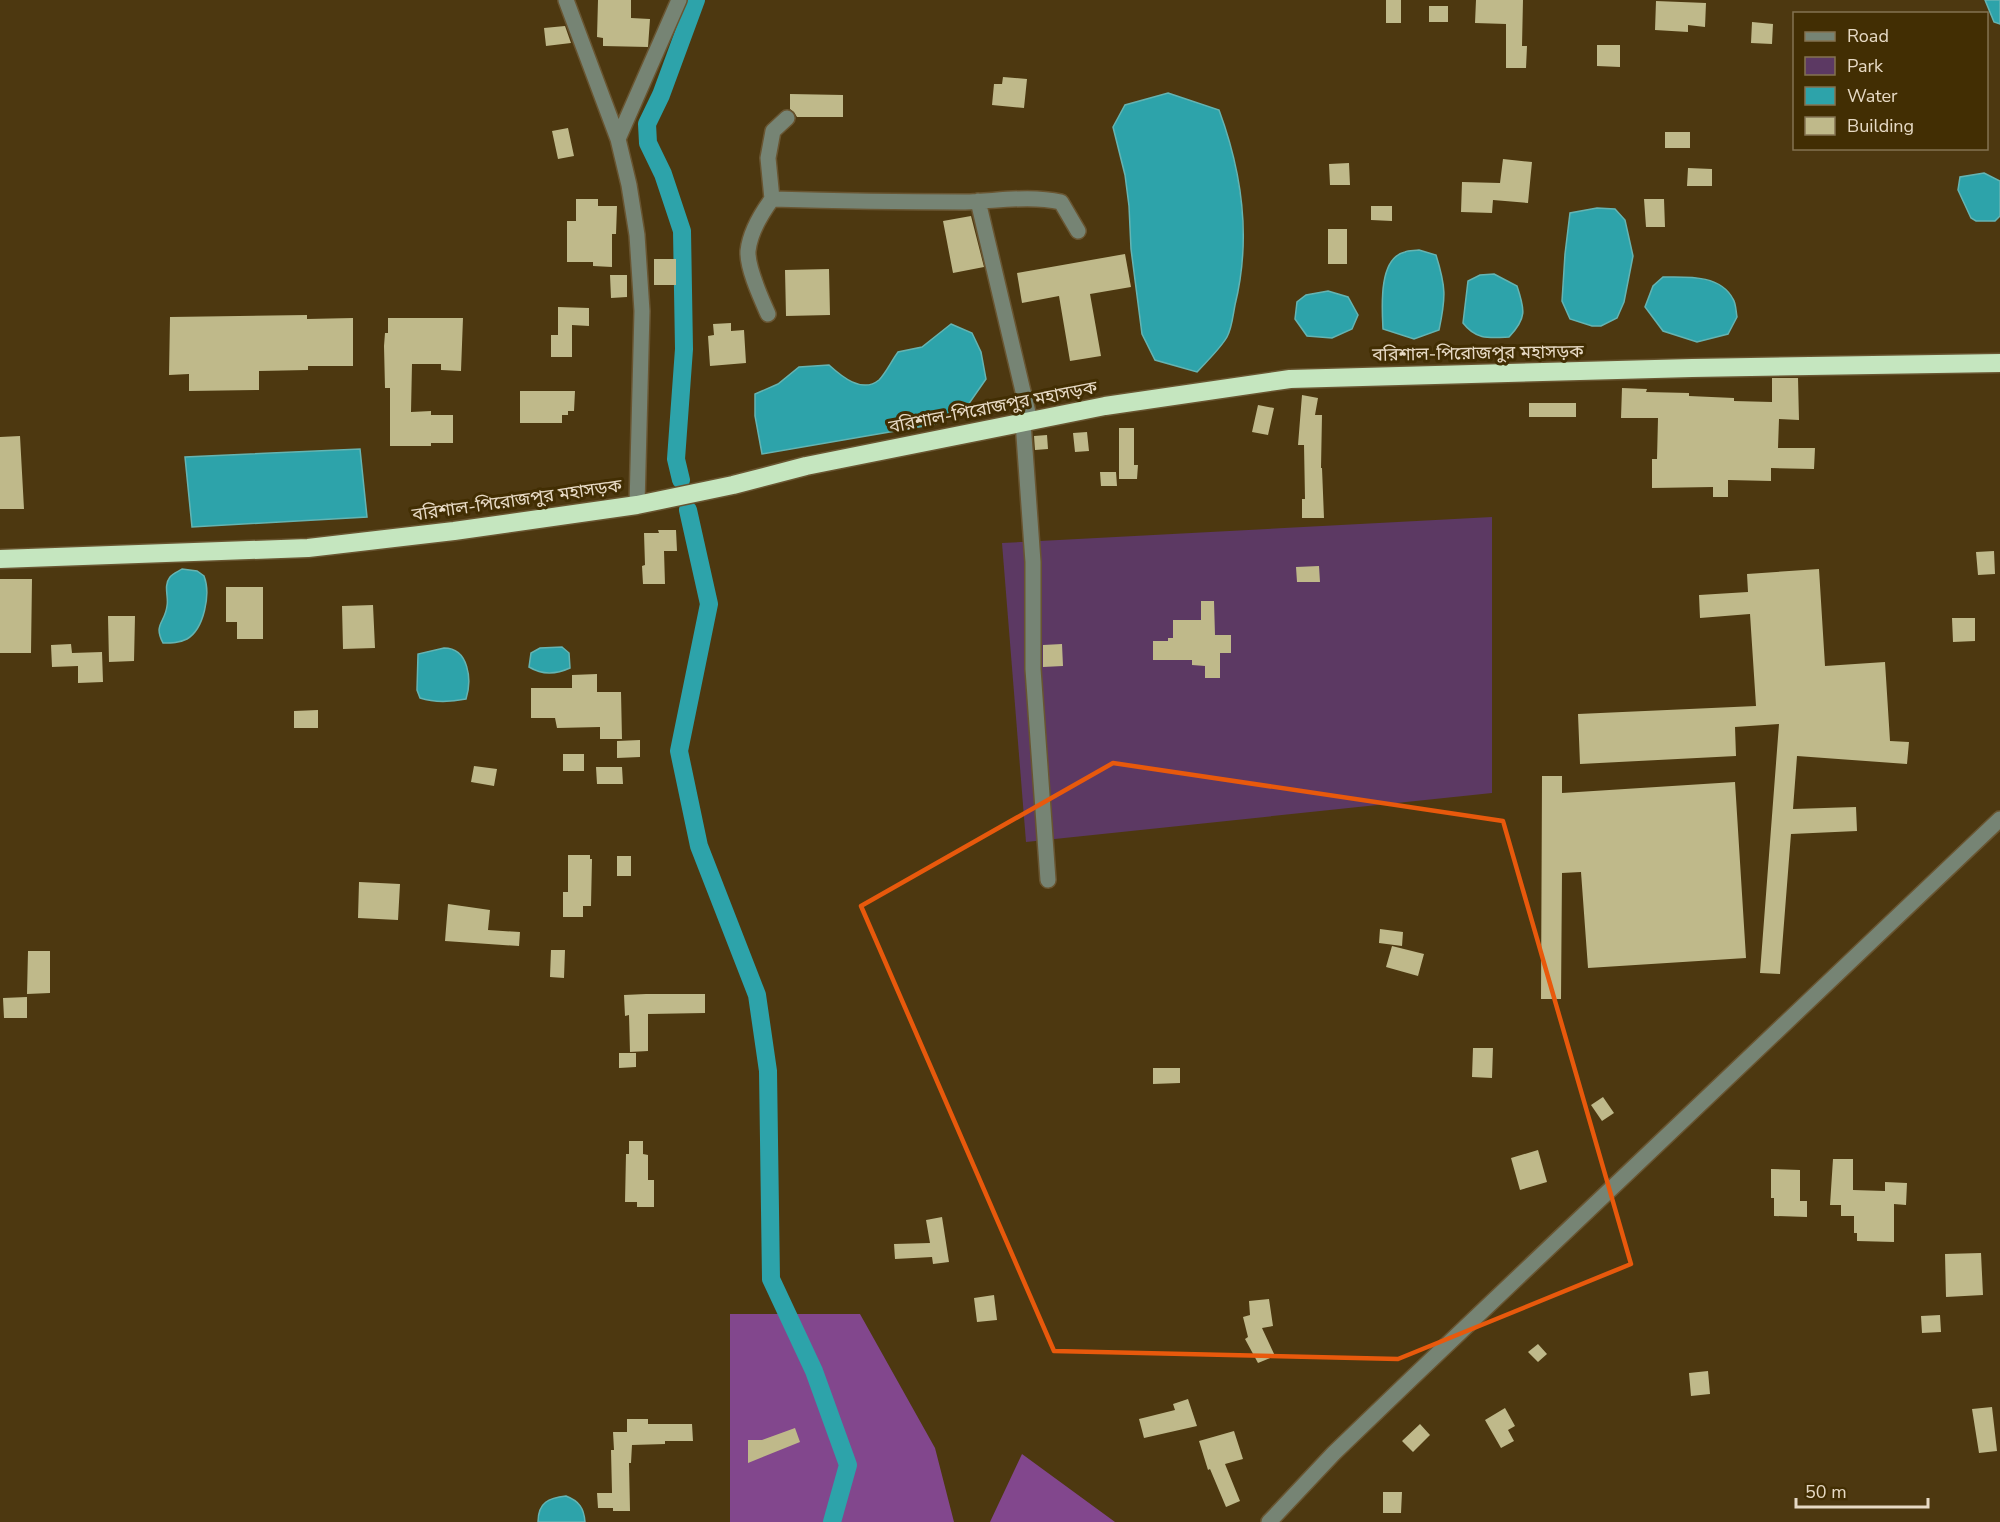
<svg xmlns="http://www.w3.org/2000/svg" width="2000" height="1522" font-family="'Nunito Sans','Noto Sans Bengali',sans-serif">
  <rect width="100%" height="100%" fill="#4d3810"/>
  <path fill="#5c3963" d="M1492 517V793L1026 842 1002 543Z"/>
  <path fill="#82478d" d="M730 1314H860L935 1448 954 1522H730Z
    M1022 1454 1115 1522H990Z"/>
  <path fill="#2da3aa" stroke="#65b4b2" stroke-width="1.5" d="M1985 0H2000V24L1994 22Z
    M1168 93 1219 110C1242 172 1251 240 1235 305 1233 315 1232 328 1227 337 1220 349 1207 361 1197 372L1155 360 1142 334 1131 249 1129 206 1125 175 1113 127 1125 105Z
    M1984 173 2000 181V216L1995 221H1976L1971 218 1958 190 1960 177Z
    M1597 208 1615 209 1625 220 1633 256 1624 302 1617 318 1601 326H1592L1570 319 1562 301 1565 254 1570 213Z
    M1419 250 1436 255C1446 287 1446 297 1439 330L1414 339 1383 329C1382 308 1378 258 1405 252 1409 250 1415 251 1419 250Z
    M1494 274 1517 286C1525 310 1527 318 1509 337 1489 338 1476 340 1463 323L1468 281 1480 275Z
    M1663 277C1686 277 1720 274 1733 299 1736 303 1736 312 1737 317L1728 334 1697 342 1663 331 1645 307 1653 286Z
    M1328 291 1348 297 1358 315 1352 329 1332 338 1307 336 1295 319 1297 302 1306 295Z
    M951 324 972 333 981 352 986 379 968 405 936 424 762 454 755 416V394L778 384 799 367 829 365C841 376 862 394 879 380 886 373 892 360 898 352L922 347Z
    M360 449 367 517 192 527 185 457Z
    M182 569 197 571 204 576C211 594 204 629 187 639 179 643 172 643 163 643 153 624 165 623 167 606 169 597 163 586 170 577 172 574 179 571 182 569Z
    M562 647 569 653 570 668C557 674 542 675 529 667L531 653 540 648Z
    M444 648C469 648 472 680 466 699 451 702 435 703 420 698L417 690 418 654Z
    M566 1496C579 1501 584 1508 585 1522H538C538 1502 549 1498 566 1496Z"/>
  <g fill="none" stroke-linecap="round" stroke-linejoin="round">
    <path stroke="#2da3aa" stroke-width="18" d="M681 480 676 459 684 349 682 231 663 174 648 143 647 124 661 95 696 0
      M688 510 709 604 679 751 699 846 757 995 768 1071 771 1279 814 1371 848 1465 832 1522"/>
  </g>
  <path fill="#bfb98a" d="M598 0H631V18L650 19 648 47 603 46V38L597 37Z
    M1386 0H1401V23H1386Z
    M1476 0H1523L1522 46H1527L1526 68H1506V24L1475 23Z
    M1656 1 1706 3 1705 27 1688 25V32L1655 30Z
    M1429 6H1448V22H1429Z
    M1752 22 1773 24 1772 44 1751 43Z
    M565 26 571 43 546 46 544 28Z
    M1597 45H1620V67L1597 66Z
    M1003 77 1027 79 1024 108 992 105 994 84H1002Z
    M790 94 843 95V117H797L794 112 790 109Z
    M568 128 574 156 558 159 552 131Z
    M1665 132H1690V148H1665Z
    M1503 159 1532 162 1528 203 1493 200 1492 213 1461 212 1462 182 1500 183Z
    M1349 163 1350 185H1330L1329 164Z
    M1688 168 1712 169V186H1687Z
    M576 199H598V206H617L616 234H612V267L593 266V262H567V221H576Z
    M1644 199H1664L1665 227H1646Z
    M1371 206H1392V221L1371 220Z
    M971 216 984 267 953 273 943 221Z
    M1328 229H1347V264H1328Z
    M1125 254 1131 287 1090 294 1101 356 1070 361 1059 296 1022 303 1017 273Z
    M654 259H676V285H654Z
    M829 269 830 315 786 316 785 270Z
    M610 275H627V297L611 298Z
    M558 307 589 308V326L572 325V357H551V335H558Z
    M307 315V319L353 318V366H308V370L259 371V390L189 391V374L169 375 170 317Z
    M388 318H463L461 371 441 370V364H412L411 412 431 411V415H453V443H431V446H390V388H385L384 346 385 333H388Z
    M731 323V331L744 330 746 363 710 366 708 336 714 335 713 324Z
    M1772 378H1798L1799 420 1779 419 1778 448H1815L1814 469 1771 468V481L1728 480V497H1713V487L1652 488V459H1657L1658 418H1621L1622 388 1647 389 1646 392 1689 393V396L1734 398V401L1772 402Z
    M520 391H575L574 411H568V415H562V423H520Z
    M1302 395 1318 398 1315 415H1322L1321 468H1322L1324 518H1302V499H1305L1304 445H1298Z
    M1529 403H1576V417H1529Z
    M1258 405 1274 408 1268 435 1252 432Z
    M1119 428H1134V465H1138L1137 479H1119Z
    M1087 432 1089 451 1075 452 1073 433Z
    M1047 435 1048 449 1035 450 1034 436Z
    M20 436 24 509H0V437Z
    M1100 472H1116L1117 486H1101Z
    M658 530H676L677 551H664L665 584H643L642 566 645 565 644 533H659Z
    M1994 551 1995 574 1978 575 1976 552Z
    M1319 566 1320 582H1297L1296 567Z
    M1819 569 1825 666 1885 662 1890 741 1909 742 1907 764 1797 756 1793 809 1856 807 1857 831 1791 834 1780 974 1760 973 1779 724 1735 727 1736 756 1580 764 1578 714 1756 706 1750 614 1700 618 1699 595 1748 592 1747 574Z
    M0 579H32L31 653H0Z
    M226 587H263V639H237V622H226Z
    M1201 601H1214L1215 635H1231V653H1220V678H1205V666L1192 665V660H1153V641H1168V638H1173V620H1201Z
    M373 605 375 648 343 649 342 606Z
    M108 616H135L134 661 109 662Z
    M1952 618H1975V641L1953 642Z
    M71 644 72 653 102 652 103 682 78 683V666L52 667 51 645Z
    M1062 644 1063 666 1043 667V645Z
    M597 674V692H621L622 739H600V727L557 728 555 718H531V688H572V675Z
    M318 710V728H294V711Z
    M640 740V757L617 758V741Z
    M563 754H584V771H563Z
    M474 766 497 769 494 786 471 782Z
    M596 767H622L623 784H597Z
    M1542 776H1562V793L1735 782 1746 958 1588 968 1581 872 1562 873 1561 999H1541Z
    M568 855H590V859H592L591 906H583V917H563V892H568Z
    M617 856H631V876H617Z
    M359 882 400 884 398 920 358 918Z
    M448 904 490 910 488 930 520 932 519 946 445 941Z
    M1380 929 1403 932 1402 946 1379 943Z
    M1392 946 1424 954 1418 976 1386 967Z
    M551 950H565L564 978 550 977Z
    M28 951H50V993L27 994Z
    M646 994H705V1013L648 1014V1051L630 1052 629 1015 625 1016 624 995Z
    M27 997V1018H4L3 998Z
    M1473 1048H1493L1492 1078 1472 1077Z
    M619 1053H636V1067L619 1068Z
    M1153 1068H1180V1083L1153 1084Z
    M1603 1097 1614 1113 1602 1121 1591 1105Z
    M629 1141H643V1154L648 1155V1180H654V1207H637V1202H625L626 1154H629Z
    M1538 1150 1547 1182 1520 1190 1511 1158Z
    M1833 1159H1853V1190L1885 1191V1182L1907 1183 1906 1205 1894 1204V1242L1857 1241V1233H1854V1216H1841V1205H1830Z
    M1771 1169 1800 1170V1201H1807V1217L1774 1216V1198H1771Z
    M942 1217 949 1262 933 1264 932 1257 895 1259 894 1244 930 1243 926 1220Z
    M1981 1253 1983 1295 1946 1297 1945 1254Z
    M994 1295 997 1320 977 1322 974 1298Z
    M1269 1299 1273 1326 1262 1328 1275 1356 1258 1363 1245 1339 1248 1337 1243 1317 1250 1315 1249 1301Z
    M1940 1315 1941 1332 1922 1333 1921 1316Z
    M1538 1344 1547 1354 1538 1362 1528 1352Z
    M1708 1371 1710 1394 1691 1396 1689 1373Z
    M1188 1399 1197 1426 1144 1438 1139 1419 1175 1410 1173 1404Z
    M1992 1407 1997 1451 1979 1453 1972 1409Z
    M1505 1408 1515 1426 1508 1430 1514 1441 1501 1448 1485 1420Z
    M627 1419H648V1424H692L693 1441H665V1444L632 1445 631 1463H629L630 1511H613V1508H598L597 1493H612L611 1450H614L613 1432H627Z
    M1420 1424 1430 1435 1413 1452 1402 1441Z
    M795 1428 800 1442 748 1463V1440H762Z
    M1234 1431 1243 1459 1225 1464 1240 1501 1226 1507 1210 1469 1208 1470 1199 1441Z
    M1383 1492H1402L1401 1513H1383Z"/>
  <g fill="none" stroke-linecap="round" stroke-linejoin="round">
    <defs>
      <path id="minor" d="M566 0 618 139 629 185 637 235 642 311 637 505
        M787 118 773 131 768 158 772 199C837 201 901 202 965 202 998 201 1030 195 1061 202L1078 231
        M618 139 679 0
        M978 201 1030 421
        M768 314C761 298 747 268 748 251 750 232 761 214 772 199
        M1023 422 1033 562V669L1048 880
        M1269 1522 1334 1453 1412 1378 2000 819"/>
      <path id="highway" d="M0 559 308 548 454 531 637 505 733 485 806 466 1105 406 1290 379 1692 368 2000 363"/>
    </defs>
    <use href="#minor" stroke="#695531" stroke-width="18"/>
    <use href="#highway" stroke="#695531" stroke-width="21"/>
    <use href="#minor" stroke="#768474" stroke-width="15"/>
    <use href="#highway" stroke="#c5e6bf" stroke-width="18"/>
  </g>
  <path fill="none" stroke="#e8590c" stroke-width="4.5" stroke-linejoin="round" d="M1113 763 1503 821 1631 1264 1398 1359 1054 1351 861 906Z"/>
  <g text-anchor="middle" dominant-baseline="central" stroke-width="6" stroke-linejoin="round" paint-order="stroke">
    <g font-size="18" fill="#e7dac5" stroke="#422e03">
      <text transform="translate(1478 353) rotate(-1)">বরিশাল-পিরোজপুর মহাসড়ক</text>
      <text transform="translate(993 407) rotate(-11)">বরিশাল-পিরোজপুর মহাসড়ক</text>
      <text transform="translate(517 500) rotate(-8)">বরিশাল-পিরোজপুর মহাসড়ক</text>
    </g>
  </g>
  <rect x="1793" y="12" width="195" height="138" fill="#422e03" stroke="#847351" stroke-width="1.5"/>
  <rect x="1805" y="32" width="30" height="9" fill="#768474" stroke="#847351" stroke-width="1.5"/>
  <text x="1847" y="42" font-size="18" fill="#e7dac5">Road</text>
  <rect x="1805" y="57" width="30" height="18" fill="#5c3963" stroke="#847351" stroke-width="1.5"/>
  <text x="1847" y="72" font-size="18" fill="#e7dac5">Park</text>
  <rect x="1805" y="87" width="30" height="18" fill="#2da3aa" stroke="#847351" stroke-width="1.5"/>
  <text x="1847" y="102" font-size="18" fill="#e7dac5">Water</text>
  <rect x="1805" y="117" width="30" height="18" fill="#bfb98a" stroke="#847351" stroke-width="1.5"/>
  <text x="1847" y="132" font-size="18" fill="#e7dac5">Building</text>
  <path d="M1796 1498v9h132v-9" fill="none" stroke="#e7dac5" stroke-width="3"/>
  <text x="1805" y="1498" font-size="18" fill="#e7dac5" stroke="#422e03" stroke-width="4.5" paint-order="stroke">50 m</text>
</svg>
